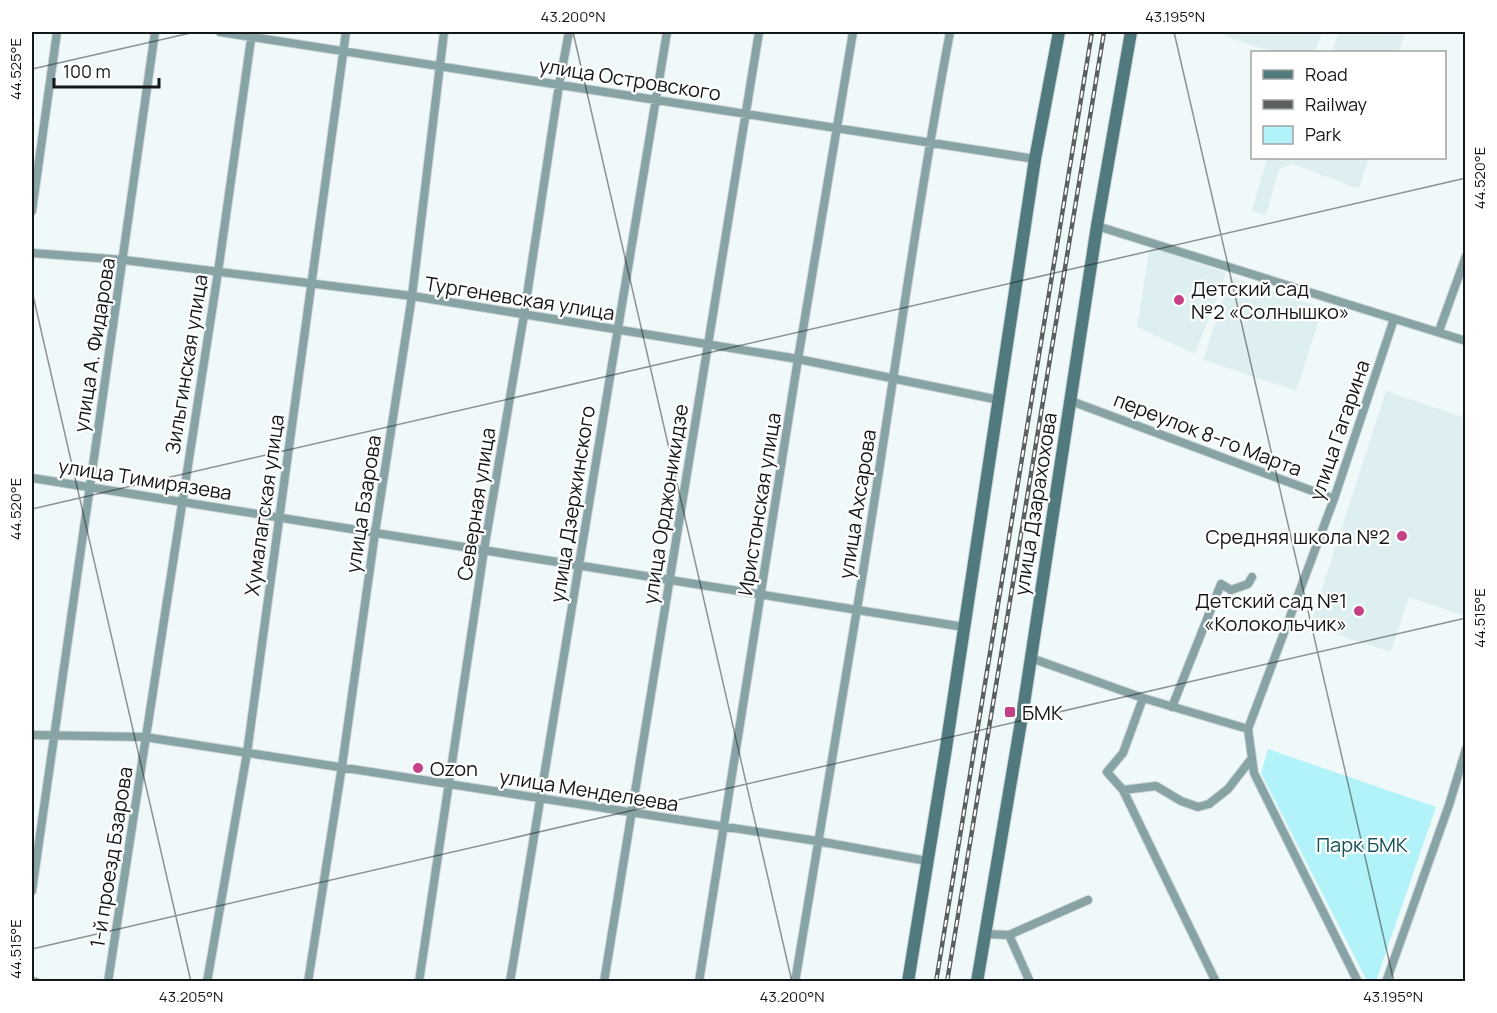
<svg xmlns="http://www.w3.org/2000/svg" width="1497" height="1013" font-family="Manrope,sans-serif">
  <rect width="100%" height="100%" fill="#f0f9fa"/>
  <path fill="#ddeff0" d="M1227 32H1322L1315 52H1273L1225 36Z
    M1339 32H1405L1399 52H1332Z
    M1267 158H1369L1360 186 1356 188 1293 164 1279 169 1266 215 1252 211Z
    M1150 246 1226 273 1195 354 1137 327Z
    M1230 277 1323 308 1296 391 1203 360Z
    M1386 391 1466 418 1465 616 1409 597 1391 652 1310 626Z"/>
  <path fill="#b1f3f8" d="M1268 749 1436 807 1376 981H1367L1261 773Z"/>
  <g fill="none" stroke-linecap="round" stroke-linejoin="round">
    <defs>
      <path id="street" d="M220 32 1035 159
        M32 211 57 32
        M1097 226 1466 341
        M32 253 124 260 412 296 798 359 999 400
        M1439 331 1466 256
        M1071 401 1334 499
        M32 478 964 627
        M1031 658 1143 698 1248 729
        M1143 698 1123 753 1107 772 1123 790 1216 982
        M1172 707 1221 584 1231 590 1248 584 1252 577
        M32 735 145 737 817 841 927 861
        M1123 790 1156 786 1181 801 1198 807 1209 804 1228 789 1252 758
        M32 891 155 32
        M985 934 1009 935 1030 982
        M1009 935 1088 900
        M32 981 36 982
        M108 982 218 272 252 32
        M207 982 247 753 346 32
        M308 982 342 766 375 533 412 296 444 32
        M419 982 484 550 524 315 559 85 569 32
        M510 982 667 32
        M604 982 759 32
        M699 982 798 359 853 32
        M795 982C815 857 837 734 857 609 889 417 914 223 950 32
        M1358 982 1254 773 1248 729 1334 499 1394 319
        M1386 982 1449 805 1466 749"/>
      <path id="secondary" d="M908 982 946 748 1035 159 1059 32
        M977 982 1023 710 1097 226 1131 32"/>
    </defs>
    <use href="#street" stroke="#cdd5d6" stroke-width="10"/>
    <use href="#secondary" stroke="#cdd5d6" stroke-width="14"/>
    <use href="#street" stroke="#87a3a5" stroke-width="8"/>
    <use href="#secondary" stroke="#507a7d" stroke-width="12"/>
    <defs>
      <path id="rail" d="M936 982 1092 32
        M947 982 1104 32"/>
    </defs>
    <use href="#rail" stroke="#5a5f60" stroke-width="4.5"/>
    <use href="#rail" stroke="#fff" stroke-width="2" stroke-dasharray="7" stroke-linecap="butt"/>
  </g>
  <path fill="none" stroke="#141718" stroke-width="1.5" stroke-opacity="0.45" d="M573 32 792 982M1174 32 1394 982M32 69 195 32M32 291 191 982M32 509 1466 178M32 949 1466 618"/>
  <g fill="#c54084" stroke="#fff" stroke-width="2">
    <circle cx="1179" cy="300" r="6"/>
    <circle cx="1402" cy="536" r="6"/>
    <circle cx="1359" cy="611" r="6"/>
    <rect x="1004" y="706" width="12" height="12" rx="3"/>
    <circle cx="418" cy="768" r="6"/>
  </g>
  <g text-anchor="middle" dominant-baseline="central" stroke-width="4.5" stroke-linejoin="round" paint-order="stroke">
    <g font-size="20" fill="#141718" stroke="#fff">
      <text transform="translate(630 79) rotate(9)">улица Островского</text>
      <text transform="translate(520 298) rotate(9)">Тургеневская улица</text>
      <text transform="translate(94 345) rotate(-81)">улица А. Фидарова</text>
      <text transform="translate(186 364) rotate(-81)">Зильгинская улица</text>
      <text transform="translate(1339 430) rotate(-71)">улица Гагарина</text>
      <text transform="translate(1208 434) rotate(21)">переулок 8-го Марта</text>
      <text transform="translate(145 479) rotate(9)">улица Тимирязева</text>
      <text transform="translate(363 504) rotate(-81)">улица Бзарова</text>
      <text transform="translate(476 504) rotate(-81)">Северная улица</text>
      <text transform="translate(572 504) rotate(-81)">улица Дзержинского</text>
      <text transform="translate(665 504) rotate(-81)">улица Орджоникидзе</text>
      <text transform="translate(759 504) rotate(-81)">Иристонская улица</text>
      <text transform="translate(857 504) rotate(-81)">улица Ахсарова</text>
      <text transform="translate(1035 504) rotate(-81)">улица Дзарахохова</text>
      <text transform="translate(264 505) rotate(-82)">Хумалагская улица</text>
      <text transform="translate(589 790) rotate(9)">улица Менделеева</text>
      <text transform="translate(111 857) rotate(-81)">1-й проезд Бзарова</text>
    </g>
    <g font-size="20" fill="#141718" stroke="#fff" text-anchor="start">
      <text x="1191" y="288">Детский сад<tspan x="1191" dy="23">№2 «Солнышко»</tspan></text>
      <text x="1390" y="536" text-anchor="end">Средняя школа №2</text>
      <text x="1347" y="600" text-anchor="end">Детский сад №1<tspan x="1347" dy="23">«Колокольчик»</tspan></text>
      <text x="1022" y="712">БМК</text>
      <text x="430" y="768">Ozon</text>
    </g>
    <g font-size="20" fill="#155155" stroke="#fff">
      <text x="1362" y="844">Парк БМК</text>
    </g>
  </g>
  <rect width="1497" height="1013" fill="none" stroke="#ffffff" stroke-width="66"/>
  <rect x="1251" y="51" width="195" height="108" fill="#ffffff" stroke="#a1a2a3" stroke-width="1.5"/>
  <rect x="1263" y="70" width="30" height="9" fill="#507a7d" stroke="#a1a2a3" stroke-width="1.5"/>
  <text x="1305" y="81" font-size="18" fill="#141718">Road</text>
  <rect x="1263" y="100" width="30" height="9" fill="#5a5f60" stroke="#a1a2a3" stroke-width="1.5"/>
  <text x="1305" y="111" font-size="18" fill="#141718">Railway</text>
  <rect x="1263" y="126" width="30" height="18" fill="#b1f3f8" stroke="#a1a2a3" stroke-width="1.5"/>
  <text x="1305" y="141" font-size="18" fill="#141718">Park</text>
  <path d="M54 78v9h105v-9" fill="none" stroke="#141718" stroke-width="3"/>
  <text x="63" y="78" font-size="18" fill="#141718" stroke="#ffffff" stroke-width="4.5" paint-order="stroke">100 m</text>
  <rect x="33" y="33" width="1431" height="947" fill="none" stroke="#141718" stroke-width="2"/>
  <g font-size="15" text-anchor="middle" fill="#141718">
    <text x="573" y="22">43.200°N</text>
    <text x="1175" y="22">43.195°N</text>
    <text transform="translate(16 69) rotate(-90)" y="5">44.525°E</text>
    <text transform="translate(1480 178) rotate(-90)" y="5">44.520°E</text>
    <text transform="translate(16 509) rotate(-90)" y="5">44.520°E</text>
    <text transform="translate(1480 618) rotate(-90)" y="5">44.515°E</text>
    <text transform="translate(16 949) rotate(-90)" y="5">44.515°E</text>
    <text x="191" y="1002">43.205°N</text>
    <text x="792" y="1002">43.200°N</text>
    <text x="1393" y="1002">43.195°N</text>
  </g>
</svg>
